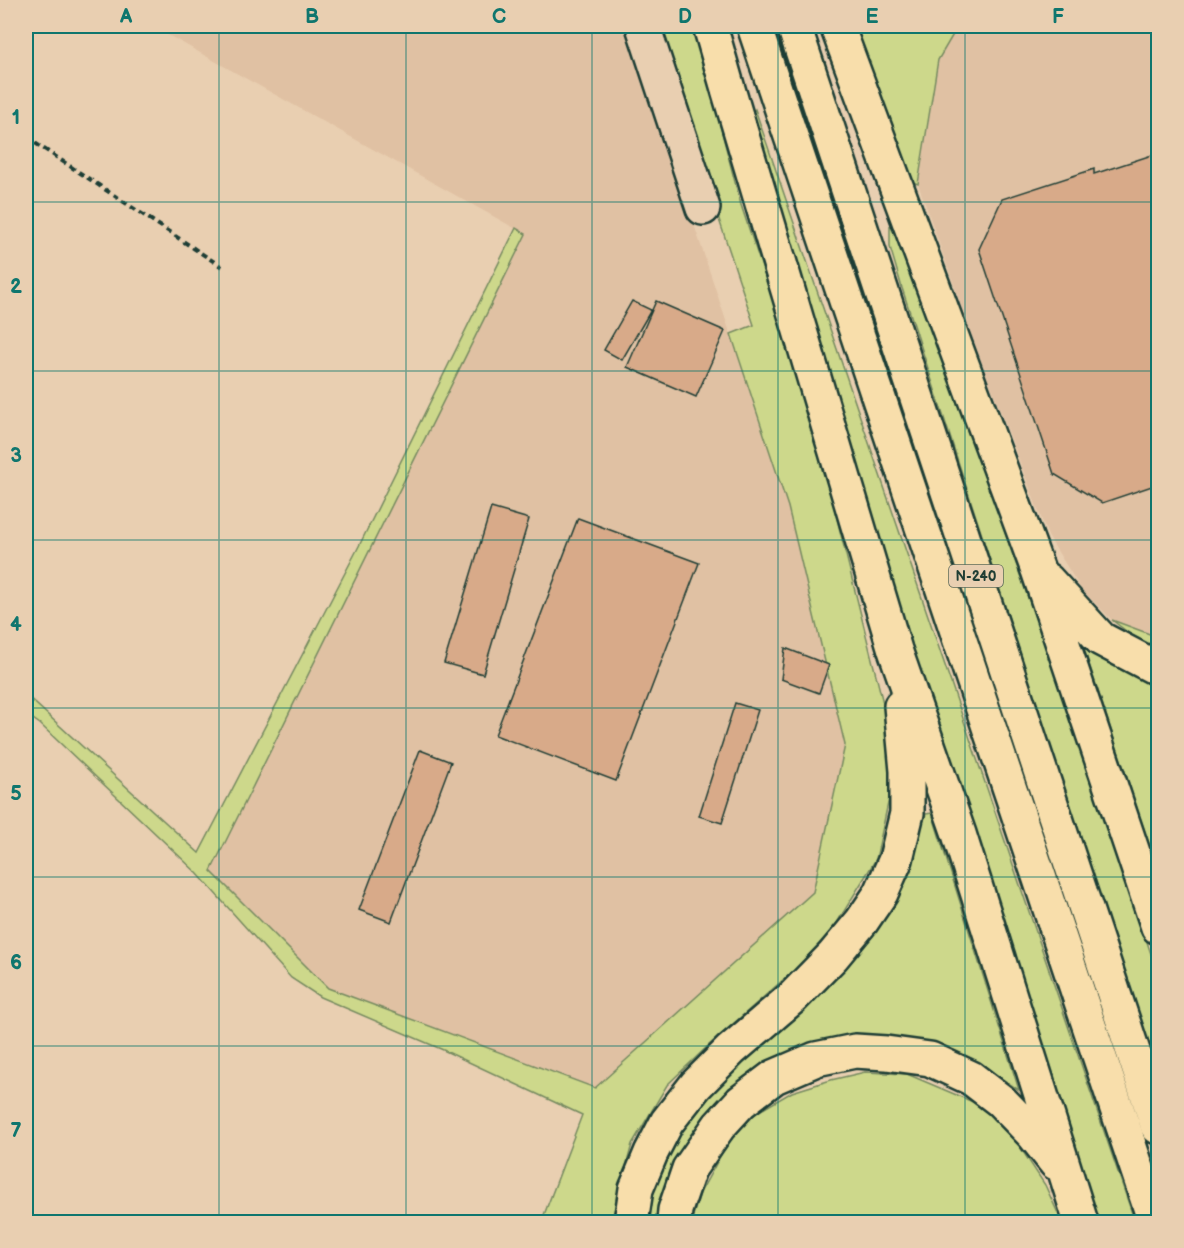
<svg xmlns="http://www.w3.org/2000/svg" width="1184" height="1248" font-family="'Balsamiq Sans',sans-serif">
  <rect width="100%" height="100%" fill="#e9cfb1"/>
  <filter id="ink" filterUnits="userSpaceOnUse"><feTurbulence type="fractalNoise" baseFrequency=".0167" numOctaves="2"/><feDisplacementMap in="SourceGraphic" scale="12" xChannelSelector="R" yChannelSelector="G"/><feConvolveMatrix kernelMatrix="1 2 1 2 8 2 1 2 1" color-interpolation-filters="sRGB"/></filter>
  <g filter="url(#ink)">
    <path fill="#e0c1a3" d="M152 26H628L788 507 845 745 813 892 595 1088 328 988 210 870 525 234Z
      M958 26H1158V636H1155L1112 620 1081 589 1048 536 976 347 918 184 938 60Z"/>
    <path fill="#cdd88b" stroke="#768a60" stroke-width="1.5" d="M655 26H694L741 205 810 411 884 707 891 789 876 859 835 926 800 965 709 1045 667 1085 632 1144 611 1222H544V1215L582 1115 441 1049 320 997 291 978 197 873 40 724 26 714V695L199 853 359 546 516 228 526 234 211 871 328 988 595 1088 813 892 845 745 788 507 731 334 754 325Z
      M855 26H958L938 60 918 184 910 181Z
      M755 109 1135 1222H1094L827 381 751 114Z
      M890 225 907 257 1101 803 1158 975V1080L902 288 890 247Z
      M1112 620 1155 636H1158V652L1148 648Z
      M1081 640 1132 675 1158 683V871Z
      M932 813 1019 1090 980 1064 932 1045 784 1056 659 1222H641L664 1157 688 1116 717 1080 852 959 884 913 910 861 926 814Z
      M865 1072 907 1074 980 1105 1012 1135 1045 1185 1062 1222H691L700 1193 727 1144 756 1113 792 1092 831 1080Z"/>
    <path fill="#d8aa89" stroke="#1f3d34" stroke-width="1.5" d="M1158 153V484L1102 503 1054 474 979 249 1002 199 1094 169V174Z
      M632 301 651 310 622 360 604 350Z
      M656 301 725 331 696 397 627 367Z
      M491 508 529 519 483 674 444 663Z
      M578 518 699 563 616 781 495 735Z
      M785 648 829 665 819 693 781 679Z
      M735 703 758 710 722 823 699 816Z
      M420 750 451 762 391 922 359 910Z"/>
    <g fill="none" stroke-linecap="round" stroke-linejoin="round">
      <defs>
        <path id="minor" d="M643 26 703 208"/>
        <path id="highway" d="M710 26 728 89 895 650 959 834 1081 1222
          M754 26 1155 1222
          M794 26 1158 1127
          M837 26 1038 570 1158 927
          M1047 580 1101 639 1158 669
          M631 1222 636 1189 651 1153 667 1122 696 1085 731 1050 793 997 833 956 862 921 881 893 896 859 907 813V771L901 706
          M674 1222 675 1210 689 1169 719 1126 741 1102 774 1077 816 1059 855 1051 886 1053 930 1059 971 1078 1001 1101 1034 1135 1056 1163"/>
      </defs>
      <use href="#minor" stroke="#1f3d34" stroke-width="38"/>
      <use href="#highway" stroke="#1f3d34" stroke-width="38"/>
      <path stroke="#1f3d34" stroke-width="4" stroke-dasharray="6 4.5" stroke-linecap="butt" d="M26 137 222 267"/>
      <use href="#minor" stroke="#e9cfb1" stroke-width="33"/>
      <use href="#highway" stroke="#f8deab" stroke-width="33"/>
    </g>
  </g>
  <path fill="none" stroke="#0f766e" stroke-width="1.5" stroke-opacity="0.55" d="M219 26V1222M406 26V1222M592 26V1222M778 26V1222M965 26V1222M26 202H1158M26 371H1158M26 540H1158M26 708H1158M26 877H1158M26 1046H1158"/>
  <g text-anchor="middle" dominant-baseline="central" stroke-width="6" stroke-linejoin="round" paint-order="stroke">
    <rect fill="#e9cfb1" stroke="#5c695a" stroke-width="1.5" x="949" y="565" width="54" height="22" rx="4.5"/>
    <g font-size="14" font-weight="bold" fill="#1f3d34">
      <text x="976" y="576">N-240</text>
    </g>
  </g>
  <rect width="1184" height="1248" fill="none" stroke="#e9cfb1" stroke-width="66"/>
  <rect x="33" y="33" width="1118" height="1182" fill="none" stroke="#0f766e" stroke-width="2"/>
  <g font-size="20" text-anchor="middle" font-weight="bold" fill="#0f766e">
    <text x="126" y="23">A</text>
    <text x="312" y="23">B</text>
    <text x="499" y="23">C</text>
    <text x="685" y="23">D</text>
    <text x="872" y="23">E</text>
    <text x="1058" y="23">F</text>
    <text x="16" y="124">1</text>
    <text x="16" y="293">2</text>
    <text x="16" y="462">3</text>
    <text x="16" y="631">4</text>
    <text x="16" y="800">5</text>
    <text x="16" y="969">6</text>
    <text x="16" y="1137">7</text>
  </g>
</svg>
